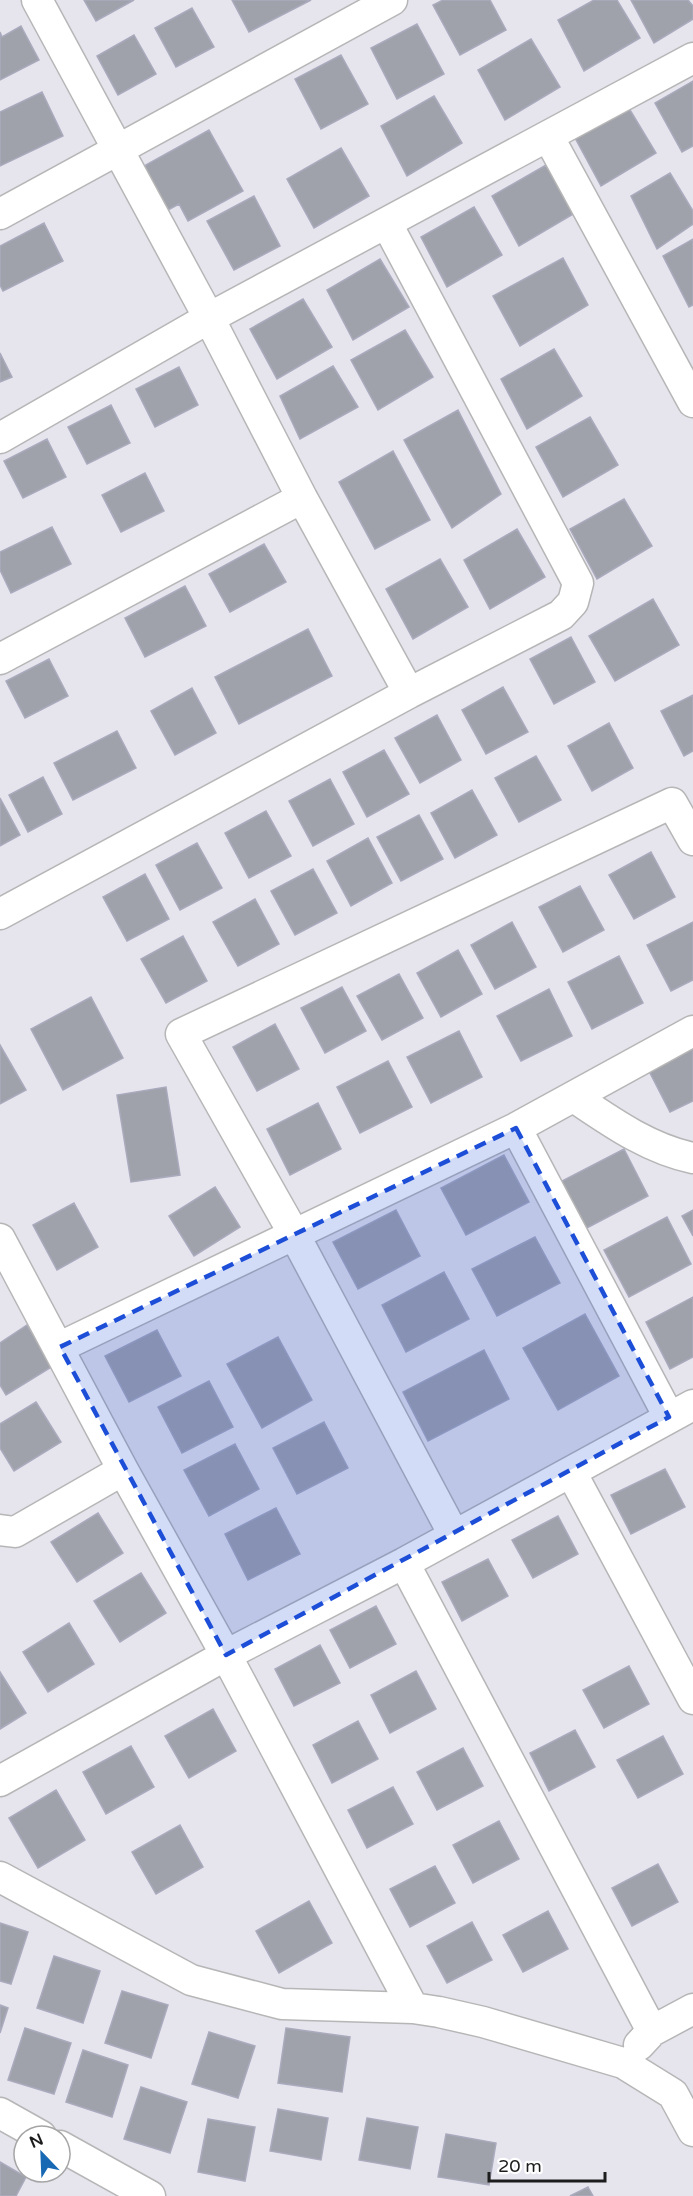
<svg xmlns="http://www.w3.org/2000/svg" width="693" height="2196" font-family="'Varela Round',sans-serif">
  <rect width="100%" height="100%" fill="#e6e4ed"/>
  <path fill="#a0a2ab" stroke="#a9aabd" stroke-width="1.5" d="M84 0H134L96 21Z
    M232 0H311L249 32Z
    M443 0H490L506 30 460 55 433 5Z
    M594 0H617L640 38 584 71 558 20Z
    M631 0H688L693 6V19L654 43Z
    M192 8 214 47 176 67 155 28Z
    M417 24 444 74 397 99 371 48Z
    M21 26 39 60 0 80V32L2 37Z
    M134 35 156 74 118 95 97 56Z
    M531 39 560 87 505 120 478 70Z
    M341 55 368 104 321 129 295 79Z
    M693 81V146L682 152 655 103Z
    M42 92 63 136 0 166V112Z
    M434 96 462 143 407 176 381 126Z
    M627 105 656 153 601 186 574 136Z
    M209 130 243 191 188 221 179 204 168 210 144 166Z
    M341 148 369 196 314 228 287 179Z
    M546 165 575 213 519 246 492 196Z
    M670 173 693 211V224L657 249 631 196Z
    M254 196 280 246 234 270 207 221Z
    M474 207 502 255 447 287 421 237Z
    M44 223 63 261 3 291 0 285V246Z
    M693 239V305L689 307 663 256Z
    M563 258 588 305 520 346 493 296Z
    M380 259 409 307 353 340 327 290Z
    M303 299 332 347 277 379 250 329Z
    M405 330 433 377 378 410 351 360Z
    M554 349 582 396 527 429 501 379Z
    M0 353 12 377 0 382Z
    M333 366 358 407 300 439 280 396Z
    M179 367 198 405 155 427 136 389Z
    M111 405 130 443 87 464 68 427Z
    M458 410 501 494 452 528 404 440Z
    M590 417 618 465 563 497 536 447Z
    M47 439 66 477 23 498 4 461Z
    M393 451 430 520 375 549 339 482Z
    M145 473 164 511 121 532 102 495Z
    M624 499 652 546 597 579 570 529Z
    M52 527 71 564 11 593 0 570V552Z
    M517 529 545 577 490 609 464 560Z
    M264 544 286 582 230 612 209 574Z
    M440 559 468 607 413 639 386 589Z
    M185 586 206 626 145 657 125 618Z
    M653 599 679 645 615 681 589 636Z
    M308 629 332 676 239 724 215 677Z
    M571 637 595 682 554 704 530 659Z
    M49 659 68 696 25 718 6 681Z
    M503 687 528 732 486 754 462 710Z
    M192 688 216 733 175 755 151 711Z
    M693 695V751L684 756 661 711Z
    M437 715 461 760 420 783 395 738Z
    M609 723 633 768 592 791 568 746Z
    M117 731 136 768 73 800 54 763Z
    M384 750 409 794 367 817 343 772Z
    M536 756 561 800 519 822 495 778Z
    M43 777 62 814 28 832 9 795Z
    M330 779 354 824 313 846 289 801Z
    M472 790 497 835 455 858 431 813Z
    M0 798 20 835 0 846Z
    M266 811 291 856 249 878 225 833Z
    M419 815 443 859 401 881 377 837Z
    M368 838 392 883 351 906 327 861Z
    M197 843 222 888 180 910 156 865Z
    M651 852 675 897 634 919 609 875Z
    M313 869 337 913 295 935 271 891Z
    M145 874 169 919 127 941 103 897Z
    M580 886 604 930 563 952 539 907Z
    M255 899 279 944 238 966 213 922Z
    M512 922 536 967 495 989 471 945Z
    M693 922V980L671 991 647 945Z
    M183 936 207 981 166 1003 141 959Z
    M458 950 482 994 441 1017 417 973Z
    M619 956 643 1003 592 1029 568 982Z
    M399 974 423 1018 382 1040 357 996Z
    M342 987 366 1031 325 1053 301 1008Z
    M549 989 572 1036 521 1061 497 1016Z
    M91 997 123 1058 63 1090 31 1029Z
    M275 1024 299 1069 257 1091 233 1047Z
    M459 1031 482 1077 431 1103 407 1057Z
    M0 1045 26 1090 0 1104Z
    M693 1047V1101L670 1112 648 1069Z
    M388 1061 412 1107 360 1133 337 1087Z
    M166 1087 180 1175 131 1182 117 1095Z
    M318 1103 341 1149 290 1175 267 1129Z
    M624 1149 648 1196 585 1229 560 1182Z
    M504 1155 529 1202 466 1235 441 1188Z
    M215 1187 240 1227 194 1256 169 1216Z
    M74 1203 98 1247 57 1270 33 1225Z
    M396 1210 420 1256 358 1289 333 1242Z
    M693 1210V1236L682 1216Z
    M667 1217 691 1264 629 1297 604 1250Z
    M535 1237 560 1283 497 1316 472 1269Z
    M444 1272 469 1319 406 1352 382 1305Z
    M693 1297V1357L670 1369 646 1322Z
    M585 1314 619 1376 558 1410 523 1348Z
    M27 1325 53 1366 6 1395 0 1385V1343Z
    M157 1330 181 1376 129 1402 105 1356Z
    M278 1337 312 1400 262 1428 227 1364Z
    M484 1350 509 1399 428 1441 403 1392Z
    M209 1381 233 1427 182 1453 158 1407Z
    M36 1402 61 1442 14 1471 0 1448V1424Z
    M324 1422 348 1468 297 1494 273 1448Z
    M235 1444 259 1489 209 1516 184 1470Z
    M665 1469 685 1507 631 1534 611 1495Z
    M276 1508 300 1554 248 1580 225 1534Z
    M98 1513 123 1553 77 1582 51 1542Z
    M558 1516 578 1554 533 1578 512 1540Z
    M488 1559 508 1596 462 1621 442 1582Z
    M141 1573 166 1613 120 1642 94 1601Z
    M376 1606 396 1644 350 1668 330 1630Z
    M69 1623 94 1664 48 1692 23 1652Z
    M320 1645 340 1683 294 1706 275 1669Z
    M629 1666 649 1704 604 1728 583 1690Z
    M416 1671 436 1709 390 1733 371 1695Z
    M0 1672 26 1713 0 1729Z
    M213 1709 236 1751 189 1778 165 1736Z
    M358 1721 378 1759 332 1783 313 1745Z
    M575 1730 595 1767 549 1791 530 1753Z
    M663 1736 683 1774 638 1798 617 1760Z
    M131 1746 154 1787 106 1814 83 1772Z
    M463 1748 483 1786 437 1810 417 1772Z
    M393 1787 413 1824 367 1848 348 1810Z
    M56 1790 85 1840 38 1868 9 1818Z
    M499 1821 519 1859 473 1883 453 1845Z
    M180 1825 203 1867 156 1894 132 1852Z
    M658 1864 678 1902 632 1926 612 1888Z
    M435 1866 455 1903 410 1927 390 1889Z
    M309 1901 332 1943 279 1973 256 1931Z
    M548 1911 568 1949 523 1972 503 1935Z
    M472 1922 492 1960 447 1983 427 1946Z
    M0 1923 28 1932 11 1984 0 1981Z
    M54 1956 100 1971 83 2023 37 2008Z
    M122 1991 168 2005 151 2058 105 2043Z
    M0 2005 8 2008 0 2033Z
    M25 2028 71 2043 54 2094 8 2080Z
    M286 2028 350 2037 342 2092 278 2083Z
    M209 2032 255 2046 238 2098 192 2084Z
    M83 2050 128 2065 112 2117 66 2102Z
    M141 2087 187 2102 170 2153 124 2139Z
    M278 2109 328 2118 321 2160 270 2151Z
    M367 2118 418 2127 410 2169 359 2160Z
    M208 2119 255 2127 245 2181 198 2172Z
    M446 2134 496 2143 489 2185 438 2177Z
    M0 2162 26 2177 16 2196H0Z
    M588 2187 593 2196H570Z"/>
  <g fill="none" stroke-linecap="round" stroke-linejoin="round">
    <defs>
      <path id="minor" d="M548 136 693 402
        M0 214 392 0
        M387 224 578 583 573 602 561 615 409 693
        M0 438 209 318 693 58
        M0 659 302 498
        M0 914 409 693 302 498 209 318 37 0
        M574 1097C611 1122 649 1149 693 1158
        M516 1128 669 1417
        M0 1239 123 1470 226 1655 413 2008
        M60 1347 516 1128 693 1031
        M571 1472 693 1699
        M0 1530 15 1532 123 1470
        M454 1535 294 1234 181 1034 672 803 693 840
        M404 1563 652 2031
        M0 1781 226 1655 404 1563 693 1405
        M0 1877 191 1980 282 2004 413 2008 439 2012 483 2022 623 2063 673 2094 693 2131
        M639 2045 652 2031 693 2009
        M0 2113 41 2136
        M60 2146 150 2196"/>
    </defs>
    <use href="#minor" stroke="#b6b6b6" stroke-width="33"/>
    <use href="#minor" stroke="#fff" stroke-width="30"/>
  </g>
  <path fill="#1d4ed8" fill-opacity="0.2" stroke="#1d4ed8" stroke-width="4.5" stroke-dasharray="12 8" stroke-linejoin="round" d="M516 1128 669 1417 226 1655 60 1347Z"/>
  <g transform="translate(42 2154) rotate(337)"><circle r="28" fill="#ffffff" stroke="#a5a5a5" stroke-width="1.5"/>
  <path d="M0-4.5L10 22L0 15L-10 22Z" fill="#1869b3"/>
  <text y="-9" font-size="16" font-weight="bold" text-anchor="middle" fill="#1d1d1d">N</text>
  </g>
  <path d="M489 2172v9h116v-9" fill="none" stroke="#1d1d1d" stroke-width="3"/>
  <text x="498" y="2172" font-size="18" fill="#1d1d1d" stroke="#ffffff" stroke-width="4.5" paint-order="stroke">20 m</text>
</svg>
